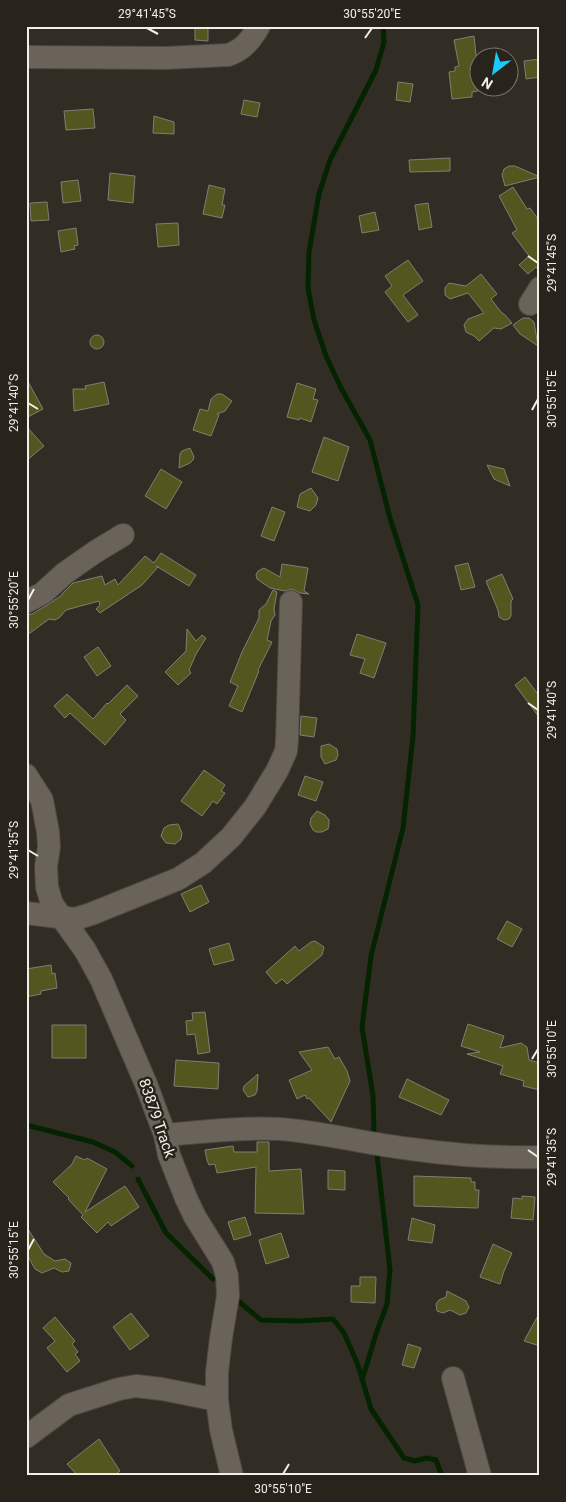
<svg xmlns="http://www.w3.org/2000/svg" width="566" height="1502" font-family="Roboto,sans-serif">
  <rect width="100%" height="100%" fill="#322d24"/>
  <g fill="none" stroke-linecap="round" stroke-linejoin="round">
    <path stroke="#042300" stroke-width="5" d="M26 1125 93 1142 115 1152 132 1166
      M374 1133 373 1096 362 1027 371 956 403 828 413 736 418 605 390 518 370 440 341 388 326 356 314 320 308 288 309 252 319 194 330 160 376 70 384 42 383 26
      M138 1179 166 1233 213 1279
      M237 1300 261 1320 300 1321 333 1319 344 1333 358 1365 371 1409 404 1458 415 1461 427 1458 436 1460 442 1476
      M362 1380 377 1331 387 1304 390 1270 377 1155"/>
  </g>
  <path fill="#545620" stroke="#7e7f73" d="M195 26H208V41L195 40Z
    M474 36 478 74V91L472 92V97L452 99 449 72 455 71V67L459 66 454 40Z
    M540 59V77L526 79 524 61Z
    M398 82 413 84 410 102 396 100Z
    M244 100 260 103 257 117 241 114Z
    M93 109 95 128 66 130 64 111Z
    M154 116 174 122V134L153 133Z
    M450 158V171L410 172 409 160Z
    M509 166H515L540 177 505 186 502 175 504 169Z
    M110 173 135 176 133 203 108 200Z
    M78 180 81 201 63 203 61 182Z
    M209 185 225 189 222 205H225L222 218 203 214Z
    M513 187 527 209 530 208 540 222V272L536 267 528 274 519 265 529 256 512 233 517 230 499 196Z
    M47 202 49 220 31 221 30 203Z
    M428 203 432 227 419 230 415 205Z
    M375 212 379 230 362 233 359 216Z
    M178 223 179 245 158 247 156 224Z
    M76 228 78 245 74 246 75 249 61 252 58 231Z
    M408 260 423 281 403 295 418 315 408 322 385 292 392 286 385 276Z
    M481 274 497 294 491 299 501 312 505 315 512 323 501 329 494 328 479 341 474 336 466 332 464 325 468 319 484 313 468 293 450 299 445 295V288L449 283 466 286Z
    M523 318H529L534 322 538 346 520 334 513 325Z
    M90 342a7 7 0 1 1 14 0a7 7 0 1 1-14 0Z
    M26 378 43 409 26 418Z
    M104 382 109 404 74 411 73 389H86L85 386Z
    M297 383 316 389 313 399 318 400 311 422 300 418 299 420 287 417Z
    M217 394H222L232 401 225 411 217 414 219 415 211 436 193 430 200 409 208 411 211 399Z
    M26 426 44 446 26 461Z
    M324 437 349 447 338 481 312 472Z
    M190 448 194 457 193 460 190 463 179 468 180 454 182 451Z
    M487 465 504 469 510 486 494 479Z
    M161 469 182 482 166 509 145 496Z
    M311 488 318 498 316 505 310 511 297 507 300 494Z
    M272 507 285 512 274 541 261 536Z
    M161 553 196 575 189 586 156 566 158 567 142 585 100 613 96 609 100 605 99 601 66 610 59 618 54 620 49 619 26 636V615L32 614 49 604 62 595V594L73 583 102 576 105 585 115 579 118 585 145 556 154 563Z
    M468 563 475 587 461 590 455 566Z
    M282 564 308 568 304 591 309 594 300 593 292 589 285 591 270 588 257 579 256 575 258 571 264 568 280 577Z
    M502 574 513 599 511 601V616L509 619 504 620 499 617 498 610 486 581Z
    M273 590 277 592 274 609 275 615 271 621 267 640 272 642 258 670 259 671 242 712 229 706 238 686 230 682 242 652 259 618V610L266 604Z
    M187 629 196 641 202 635 206 638 196 654 189 670 191 673 178 685 165 672 186 651Z
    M357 634 386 643 374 678 360 673 365 659 350 655Z
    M98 647 111 666 97 676 84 657Z
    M525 677 540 697 539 717 515 685Z
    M127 685 138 696 120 714 126 720 105 745 70 713 65 718 54 706 67 694 93 719 107 703 108 704Z
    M301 716 317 718 314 737 300 735Z
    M329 744 337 749 338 755 336 760 325 764 321 757V746Z
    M204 770 225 785 221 791 225 793 217 804 213 801 202 816 181 801Z
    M305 776 323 782 316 801 298 795Z
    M317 811 325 815 329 820V823L328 829 322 832H316L313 830 310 824 311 818Z
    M178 824 182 833 181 839 175 844 166 843 161 836 164 828 169 825Z
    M201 885 209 902 190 912 181 894Z
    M507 921 522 929 512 947 497 939Z
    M315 941 324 947 322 955 287 984 282 979 276 984 266 972 295 946 299 951 311 942Z
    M229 943 234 960 214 965 209 949Z
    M51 965 52 974 55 973 57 988 41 991V994L26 997V969Z
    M205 1012 210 1052 198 1054 195 1034 187 1035 186 1021 193 1020 192 1013Z
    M468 1024 504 1036 500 1048 521 1043 527 1047 529 1060 540 1063V1090L523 1086 524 1081 500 1074 503 1066 467 1054 480 1052 461 1046Z
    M52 1025H86V1058H52Z
    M328 1047 335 1059 339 1057 347 1071 350 1081 331 1122 309 1098 307 1099 305 1095 297 1099 289 1080 312 1070 299 1052Z
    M176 1060 219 1063 218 1089 174 1086Z
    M258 1074 257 1091 255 1095 248 1097 243 1090 244 1086Z
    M407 1079 449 1100 441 1115 399 1097Z
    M257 1142H269V1171L301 1169 304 1214 255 1213 256 1167 217 1173 215 1164 209 1165 207 1160 205 1150 233 1146 234 1152H257Z
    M76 1156 85 1160 87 1158 107 1169 85 1212 125 1186 139 1207 111 1226 108 1222 97 1233 81 1217 83 1215 68 1199 69 1198 53 1182 72 1164Z
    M328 1170 345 1171V1190L328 1189Z
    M414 1176 471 1178V1182H475V1190H479L478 1208 414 1206Z
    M522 1196 535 1197 533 1220 511 1218 513 1198 522 1199Z
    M245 1217 251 1235 234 1240 228 1222Z
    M412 1218 435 1225 432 1243 408 1240Z
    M26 1226 44 1254 55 1261 65 1259 71 1263 69 1271 62 1272 54 1268 42 1273 35 1269 26 1253Z
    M281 1233 289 1257 266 1264 259 1240Z
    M493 1244 512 1253 504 1271 500 1284 480 1277Z
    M360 1277H376L375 1303 351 1302V1286H360Z
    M447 1291 466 1301 469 1307 466 1313 460 1315 450 1310 443 1313 437 1311 436 1304 439 1300 446 1297Z
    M540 1312V1346L524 1341Z
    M131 1313 149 1336 130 1350 113 1327Z
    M55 1317 75 1341 72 1344 78 1352 75 1354 80 1361 67 1372 47 1348 55 1341 43 1328Z
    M408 1344 421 1348 414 1368 402 1365Z
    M99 1439 120 1471 113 1476H78L67 1464Z"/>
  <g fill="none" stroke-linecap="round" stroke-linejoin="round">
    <defs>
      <path id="minor" d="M26 57 165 58 228 55C243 50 251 40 259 26
        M530 304 540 288
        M26 602 43 593 65 573 95 552 123 535
        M26 775 42 800 48 832 49 847 46 866 47 887 52 904 85 950 101 979 146 1084 165 1135 169 1155 186 1198 195 1217 223 1262 227 1276 228 1296 221 1338 217 1372V1400L221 1430 232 1476
        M26 913 75 919 91 914 178 879 203 863 231 837 255 807 277 771 286 751 287 740 291 602
        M165 1135C203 1132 241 1127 279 1129 323 1132 367 1144 411 1149 453 1155 497 1158 540 1157
        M453 1378 480 1476
        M26 1437 69 1405 119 1389 136 1386 162 1389 217 1400"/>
    </defs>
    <use href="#minor" stroke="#4e4942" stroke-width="24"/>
    <use href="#minor" stroke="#696359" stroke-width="22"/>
  </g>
  <path fill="none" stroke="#f2efe9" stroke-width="2" d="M147 28 158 34M365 38 372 28M528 256 538 263M28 403 38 409M532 410 538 399M28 600 34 589M528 703 538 710M28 850 38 856M532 1059 538 1049M528 1150 538 1157M28 1250 34 1239M283 1474 289 1464"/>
  <g text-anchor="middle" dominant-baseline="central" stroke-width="5" stroke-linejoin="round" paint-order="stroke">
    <g font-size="15" fill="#f2efe9" stroke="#28231b">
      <text transform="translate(157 1118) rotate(71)">83879 Track</text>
    </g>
  </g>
  <rect width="566" height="1502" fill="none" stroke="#28231b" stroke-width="55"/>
  <g transform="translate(494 72) rotate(211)"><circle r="24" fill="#28231b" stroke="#79756d"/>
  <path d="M0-4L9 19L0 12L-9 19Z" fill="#1bcafc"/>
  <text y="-8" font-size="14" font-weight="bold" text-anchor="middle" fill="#f2efe9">N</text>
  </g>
  <rect x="28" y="28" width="510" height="1446" fill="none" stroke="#f2efe9" stroke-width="2"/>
  <g font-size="12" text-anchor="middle" fill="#f2efe9">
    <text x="147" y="18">29°41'45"S</text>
    <text x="372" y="18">30°55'20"E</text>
    <text transform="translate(552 263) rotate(-90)" y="4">29°41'45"S</text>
    <text transform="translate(552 399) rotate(-90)" y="4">30°55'15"E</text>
    <text transform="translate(14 403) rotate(-90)" y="4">29°41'40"S</text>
    <text transform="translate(14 600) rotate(-90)" y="4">30°55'20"E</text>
    <text transform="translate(552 710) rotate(-90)" y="4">29°41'40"S</text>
    <text transform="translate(14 850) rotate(-90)" y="4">29°41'35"S</text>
    <text transform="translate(552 1049) rotate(-90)" y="4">30°55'10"E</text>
    <text transform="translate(552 1157) rotate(-90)" y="4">29°41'35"S</text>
    <text transform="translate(14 1250) rotate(-90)" y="4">30°55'15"E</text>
    <text x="283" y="1493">30°55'10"E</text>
  </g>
</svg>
